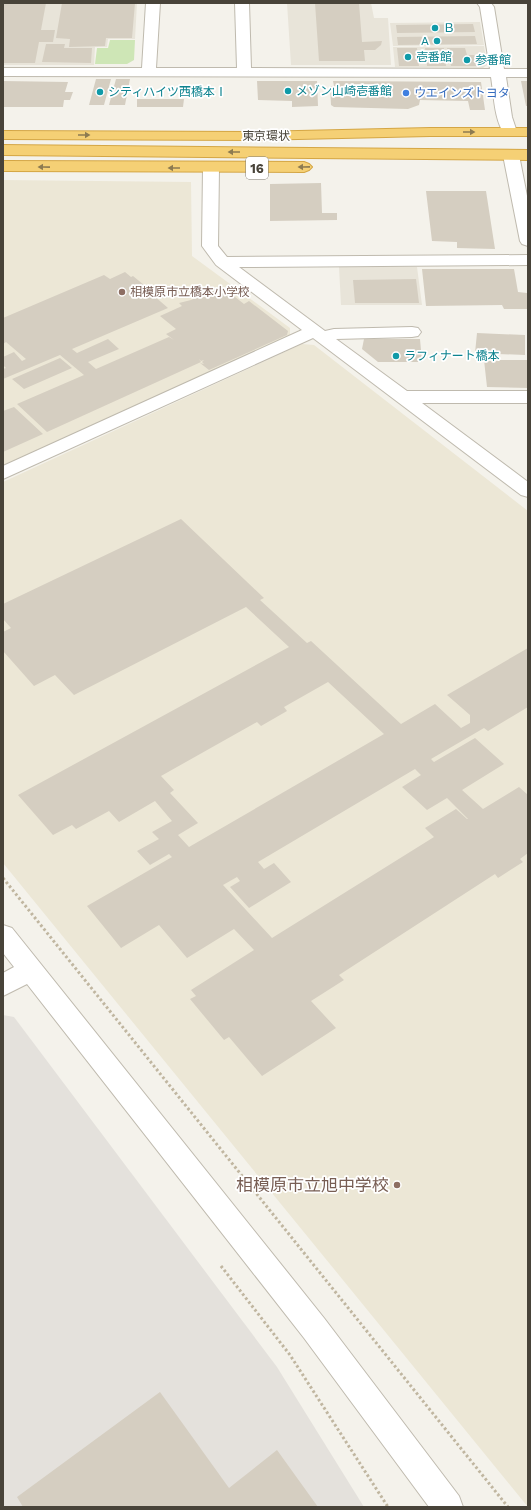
<svg xmlns="http://www.w3.org/2000/svg" width="531" height="1510" font-family="'Work Sans','Noto Sans JP',sans-serif">
  <rect width="100%" height="100%" fill="#f4f2eb"/>
  <path fill="#e8e4d9" d="M3 3H137L135 39H108L107 47H95L94 65H3Z
    M287 3H371L374 18H388L391 65H291Z
    M480 22 484 45 393 46 390 23Z
    M484 46 487 65 483 68 395 67 393 47Z
    M339 267H417L422 305H341Z"/>
  <path fill="#e4e1dc" d="M3 1015 14 1017 277 1367 364 1507H3Z"/>
  <path fill="#ece7d6" d="M3 180 191 182 192 256 290 328V337L3 466Z
    M302 344 314 345 528 511V1507L3 863V482Z"/>
  <path fill="#cee6b6" d="M110 40H135L134 60 127 64H95L97 48H108Z"/>
  <path fill="#d5cec1" fill-rule="evenodd" d="M3 3H46L41 30H55L53 42H39L35 63H3Z
    M62 3H135L132 38H106L105 46 69 47 70 39 56 38Z
    M315 3H359L362 42 382 41 381 45 375 50H364L365 61H319Z
    M473 24 475 32 397 33 396 25Z
    M475 36 477 44 398 45 397 37Z
    M46 44H65L64 48H92L91 63 42 62Z
    M397 48H417L419 66H399Z
    M425 48H444L446 66H427Z
    M447 48H465L467 55H483L485 64 481 66H451Z
    M96 79H111L104 105H89Z
    M116 79H130L125 105H109Z
    M3 81 68 82 65 92H73L70 100H64L63 107H3Z
    M257 81H317L318 106 292 107V101L258 100Z
    M333 81 481 82 485 110H470L468 101 420 100 419 105 408 109 334 107 331 105 330 86H334Z
    M521 81H528V106H526Z
    M137 99H184L183 107H137Z
    M321 183 322 213H337V220L270 221V184Z
    M426 191H486L495 249 457 248V242L432 241Z
    M422 269H514L518 292 527 293 528 309H504L502 305 426 306Z
    M125 272 131 277 133 276 155 294 153 295 168 308 72 349 77 353 108 339 119 349 88 362 96 369 169 337 174 340 166 334 176 329 160 316 182 306 179 303 191 300 221 286 244 304 249 301 288 331 287 335 209 370 200 363 204 364 202 362 204 360 201 361 199 359 201 362 47 432 17 404 84 375 60 355 3 379V369L6 368 3 365V357L14 352 22 361 26 359 6 342 3 344V318L104 275 110 279Z
    M416 279 419 303H355L353 280Z
    M477 333 525 335V355L475 353Z
    M364 339H420L422 362H378L362 349Z
    M60 358 72 368 24 389 12 379Z
    M484 360H528V388L487 387Z
    M14 407 43 434 3 452V411Z
    M181 519 264 598 260 600 307 643 311 641 401 724 435 704 461 728 470 723V715L447 695 528 648V707L488 731 484 728 431 759 434 762 475 738 504 764 462 790 483 809 519 787 528 795V853L520 859 523 862 498 878 495 874 339 975 344 980 311 1001 336 1028 262 1076 229 1037 224 1040 190 999 196 996 191 990 254 950 234 929 187 958 159 925 121 948 87 906 172 857 169 854 150 865 137 851 159 839 152 832 172 821 155 801 119 822 109 811 76 829 72 825 53 835 18 795 289 647 246 607 74 695 55 675 34 686 3 651V632L11 628 3 619V604ZM328 682 384 734 189 847 178 835 198 823 170 793 174 790 161 776 257 722 261 726 287 711 284 707ZM415 769 421 775 402 787 427 810 447 798 468 819H467L456 809 425 828 434 837 272 938 223 885 237 877 240 881 230 887 249 908 291 882 274 863 264 869 258 862Z
    M160 1392 229 1488 277 1450 318 1507H23L17 1497Z"/>
  <g fill="none" stroke-linecap="round" stroke-linejoin="round">
    <defs>
      <path id="minor" d="M146 3H160L156 68H237L235 3H249L251 68 490 69 480 7 477 3H491L494 7 504 69H528V77H506L512 117 517 132 515 135H505C494 120 494 95 491 77L3 76V68H142Z
        M511 150 516 152 519 155 528 201V246L522 244 520 241 503 155 506 152Z
        M211 163 216 165 219 168 218 246 227 257 528 255V265L239 267 325 331 334 329 412 327 418 328 421 332 418 336 412 337 336 339 407 391H528V403H422L528 482V497L521 495 313 338 3 479V466L302 330 216 265 202 246 203 168 206 165Z
        M3 925 12 928 324 1318 459 1496 463 1507H429L304 1338 27 984 3 996V973L14 967 3 953Z"/>
      <path id="highway" d="M430 128H528V136H430L249 140 3 139V131L249 132Z
        M3 145 528 150V160L3 155Z
        M3 161 304 162 309 164 312 167 309 170 304 172 3 171Z"/>
    </defs>
    <use href="#minor" stroke="#bfbaae" stroke-width="2"/>
    <use href="#highway" stroke="#d4a645" stroke-width="2"/>
    <path stroke="#c0b6a0" stroke-width="3" stroke-dasharray="2.5 2.5" stroke-linecap="butt" d="M3 878 508 1507
      M221 1266 290 1355 388 1507"/>
    <use href="#minor" fill="#fff" fill-rule="evenodd"/>
    <use href="#highway" fill="#f5d075" fill-rule="evenodd"/>
  </g>
  <defs><path id="oneway-solid" d="M-6-.8H1V-3.2L6.5 0L1 3.2V.8H-6Z"/></defs>
  <g fill="#8d7b51">
    <use href="#oneway-solid" transform="translate(469 132)"/>
    <use href="#oneway-solid" transform="translate(84 135)"/>
    <use href="#oneway-solid" transform="translate(234 152) rotate(-180)"/>
    <use href="#oneway-solid" transform="translate(44 167) rotate(-179)"/>
    <use href="#oneway-solid" transform="translate(304 167) rotate(179)"/>
    <use href="#oneway-solid" transform="translate(174 168) rotate(-180)"/>
  </g>
  <g fill="#0f9aa8" stroke="#fff" stroke-width="1.5">
    <circle cx="435" cy="28" r="4"/>
    <circle cx="437" cy="41" r="4"/>
    <circle cx="408" cy="57" r="4"/>
    <circle cx="467" cy="60" r="4"/>
    <circle cx="288" cy="91" r="4"/>
    <circle cx="100" cy="92" r="4"/>
    <circle cx="396" cy="356" r="4"/>
  </g>
  <circle fill="#3f7fe0" stroke="#fff" stroke-width="1.5" cx="406" cy="93" r="4"/>
  <g fill="#8d6e63" stroke="#fff" stroke-width="1.5">
    <circle cx="122" cy="292" r="4"/>
    <circle cx="397" cy="1185" r="4"/>
  </g>
  <g text-anchor="middle" dominant-baseline="central" stroke-width="3.5" stroke-linejoin="round" paint-order="stroke">
    <g font-size="12" fill="#0d838f" stroke="#fff" text-anchor="start">
      <text x="443" y="28">Ｂ</text>
      <text x="429" y="41" text-anchor="end">A</text>
      <text x="416" y="57">壱番館</text>
      <text x="475" y="60">参番館</text>
      <text x="296" y="91">メゾン山崎壱番館</text>
      <text x="108" y="92">シティハイツ西橋本Ⅰ</text>
      <text x="404" y="356">ラフィナート橋本</text>
    </g>
    <g font-size="12" fill="#366cbe" stroke="#fff" text-anchor="start">
      <text x="414" y="93">ウエインズトヨタ</text>
    </g>
    <g font-size="12" fill="#484339" stroke="#fff">
      <text x="266" y="136">東京環状</text>
    </g>
    <g font-size="12" fill="#785e54" stroke="#fff" text-anchor="start">
      <text x="130" y="292">相模原市立橋本小学校</text>
    </g>
    <rect fill="#fff" stroke="#7f7b74" stroke-width="1" x="246" y="157" width="22" height="22" rx="3"/>
    <g font-size="13" font-weight="bold" fill="#484339">
      <text x="257" y="168">16</text>
    </g>
    <g font-size="17" fill="#785e54" stroke="#fff" text-anchor="end">
      <text x="389" y="1185">相模原市立旭中学校</text>
    </g>
  </g>
  <rect width="531" height="1510" fill="none" stroke="#484339" stroke-width="8"/>
</svg>
